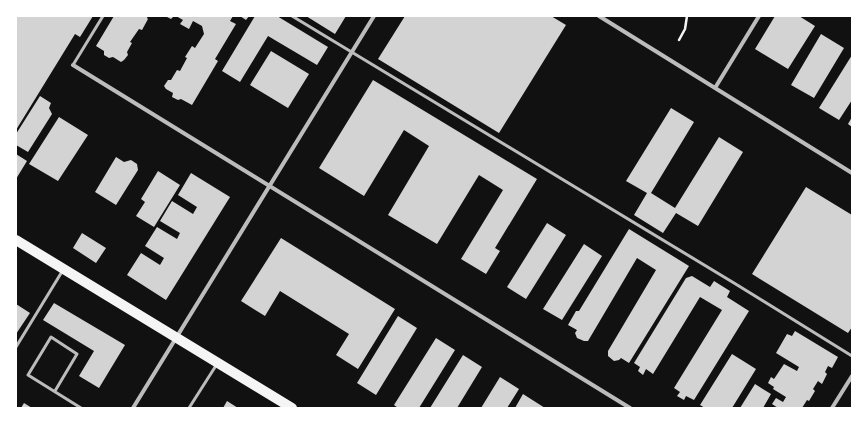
<svg xmlns="http://www.w3.org/2000/svg" width="868" height="424" font-family="Rubik,sans-serif">
  <rect width="100%" height="100%" fill="#111"/>
  <path fill="#d3d3d3" d="M16 16H93L80 37 75 34 16 130Z
    M114 16H148L147 18 148 19 142 30 139 29 130 42 132 43 127 52 128 55 124 60 121 62 113 57 109 58 104 55V51L96 46Z
    M165 16H174L171 19Z
    M176 16H233L230 21 236 24 215 59 218 61 192 105 181 99 178 100 172 97 173 93 166 89 164 86 168 80H171L177 70 180 71 187 58 185 57 192 46 195 48 204 34 202 26 193 21 189 29 180 24 183 20Z
    M240 16H249L246 20Z
    M255 16H277L328 47 317 65 268 36 240 82 222 71Z
    M306 16H346L335 34Z
    M405 16H551L566 25 499 133 378 59Z
    M775 16H799L815 26 788 69 755 49Z
    M821 34 844 48 814 98 791 85Z
    M271 51 309 74 288 108 250 85Z
    M852 55V100L839 120 819 108Z
    M373 80 537 179 495 248 500 251 486 274 461 259 503 190 479 175 437 244 388 215 429 146 404 130 364 196 319 168Z
    M40 96 51 103 49 108 52 114 28 152 16 145V134Z
    M671 108 694 122 651 193 675 208 719 137 743 152 698 226 676 213 663 233 634 215 647 193 626 181Z
    M59 117 88 135 58 181 29 164Z
    M852 117V127L848 124Z
    M16 154 27 161 16 179Z
    M116 157 124 162 131 160 137 164 138 170 116 205 95 192Z
    M158 171 180 185 154 227 136 216 145 202 141 199Z
    M191 173 230 197 166 300 127 275 141 253 160 265 164 258 145 246 157 227 177 239 180 233 160 221 172 201 193 214 197 207 178 195Z
    M806 187 852 215V327L848 333 752 274Z
    M547 223 566 235 526 299 507 287Z
    M629 229 689 266 629 363 621 358 619 360 614 361 608 356V351L656 270 637 258 588 341H584L577 338 575 333 577 330 568 325 576 311H579Z
    M82 233 106 248 96 263 73 248Z
    M281 238 395 309 358 369 336 355 349 334 280 291 265 316 241 301Z
    M584 244 602 256 562 320 543 309Z
    M692 276 710 287 714 281 730 291 727 297 749 311 694 400 686 396 684 400 677 396 680 392 674 388 722 310 700 297 653 374 646 369 643 375 638 371 640 367 634 363 686 278Z
    M54 303 125 345 99 388 79 376 94 351 43 320Z
    M16 304 30 313 16 334Z
    M398 316 417 328 376 395 357 383Z
    M795 331 838 357 832 368 828 366 825 372 827 374 822 384 818 381 813 389 815 391 809 401 807 400 802 408H778L772 404 776 398 783 402 786 397 773 389 774 387 768 383 771 377 774 379 784 364 797 371 799 367 776 353 787 334 792 336Z
    M436 338 455 350 419 408H398L394 405Z
    M732 354 756 369 732 408H705L700 405Z
    M463 355 482 367 457 408H430Z
    M500 377 519 389 507 408H481Z
    M755 384 771 394 763 408H740Z
    M523 394 545 408H515Z
    M227 401 238 408H223Z
    M24 403 32 408H21Z"/>
  <g fill="none" stroke-linecap="round" stroke-linejoin="round">
    <path stroke="#f5f5f5" stroke-width="2.5" d="M679 40 685 29 687 16"/>
    <path stroke="#bcbcbc" stroke-width="3" d="M292 16 734 283 852 356
      M73 65 103 16
      M16 347 63 270
      M55 391 77 354 51 337 28 375 81 408
      M189 408 217 364"/>
    <path stroke="#bcbcbc" stroke-width="4" d="M599 16 852 173
      M73 65 630 408
      M715 88 759 16
      M133 408 374 16
      M832 408 852 376"/>
    <path stroke="#f5f5f5" stroke-width="10" d="M16 240 292 408"/>
  </g>
  <rect width="868" height="424" fill="none" stroke="#ffffff" stroke-width="34"/>
</svg>
